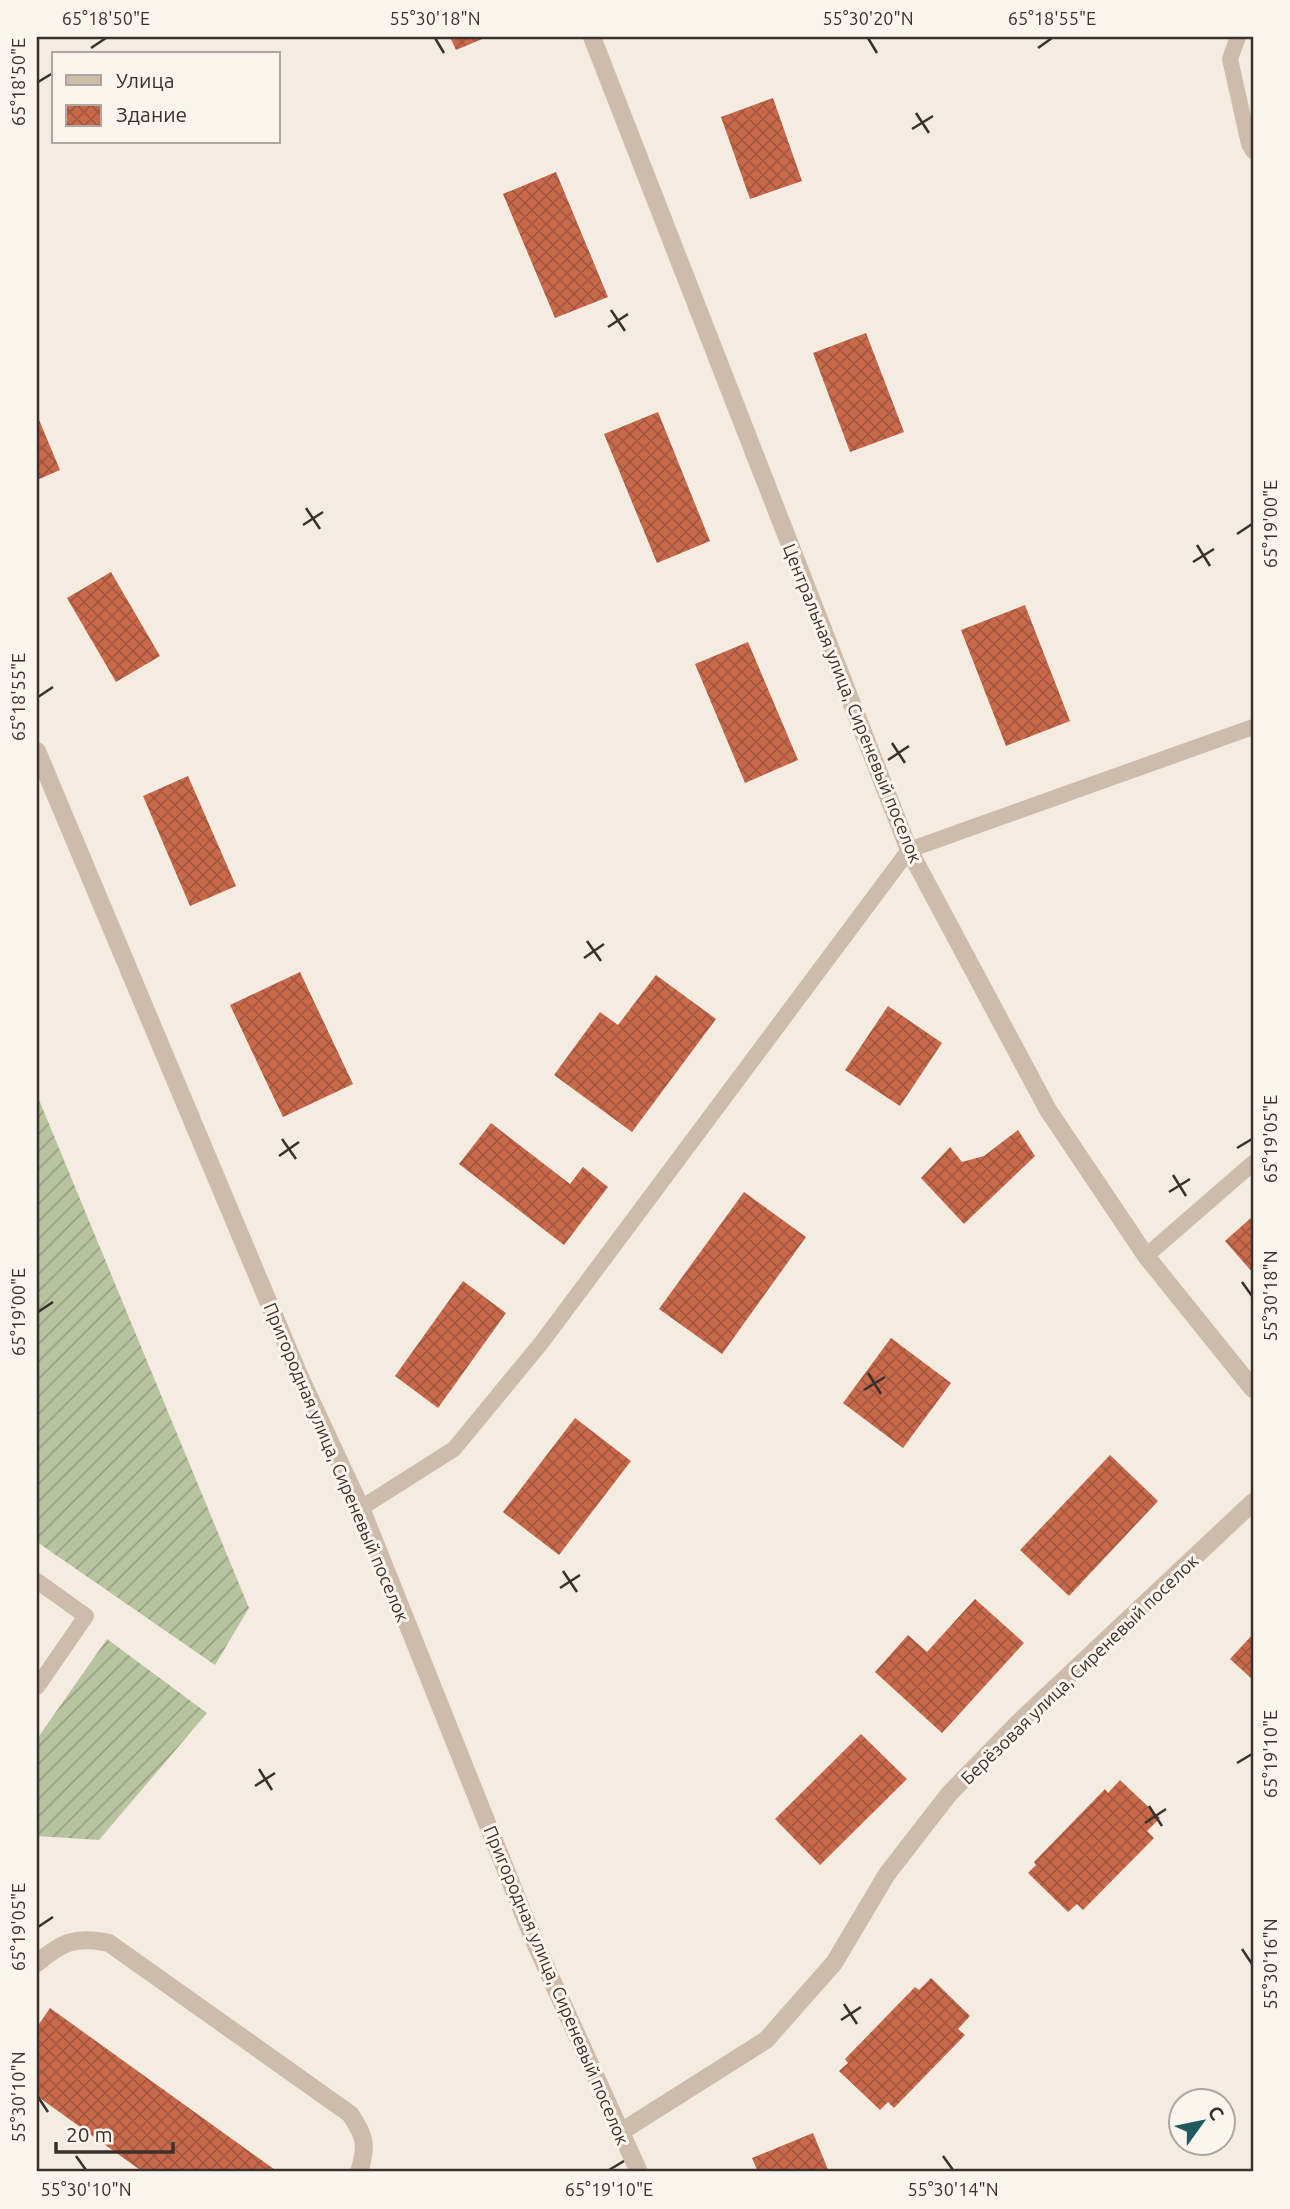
<svg xmlns="http://www.w3.org/2000/svg" width="1290" height="2209" font-family="Ubuntu,sans-serif">
  <defs>
    <pattern id="garden-furrows" width="10" height="10" patternUnits="userSpaceOnUse" patternTransform="scale(1.75)"><rect width="10" height="10" fill="#b8c4a0"/><path d="M-1 1l2-2M0 10L10 0M9 11l2-2" fill="none" stroke="#97a083"/></pattern>
    <pattern id="building-cross-hatch" width="8" height="8" patternUnits="userSpaceOnUse" patternTransform="scale(1.75)"><rect width="8" height="8" fill="#c8694b"/><path d="M0 0l8 8M0 8l8-8" fill="none" stroke="#a4573f"/></pattern>
  </defs>
  <rect width="100%" height="100%" fill="#f4ebe1"/>
  <path fill="url(#garden-furrows)" d="M37 1095 249 1608 215 1665 37 1542Z
    M107 1639 207 1713 99 1840 37 1836V1739Z"/>
  <path fill="url(#building-cross-hatch)" d="M450 37H487L456 50Z
    M773 98 802 181 750 199 721 117Z
    M556 172 608 297 555 318 503 194Z
    M866 333 904 432 850 452 813 353Z
    M658 412 710 541 657 563 604 434Z
    M37 415 60 470 37 480Z
    M111 572 160 656 116 682 67 598Z
    M1025 605 1070 721 1006 746 961 630Z
    M748 642 798 760 745 783 695 664Z
    M188 776 236 886 190 906 143 796Z
    M300 972 353 1084 283 1117 230 1005Z
    M656 975 716 1019 632 1132 554 1075 600 1012 618 1025Z
    M888 1006 942 1043 900 1106 845 1070Z
    M491 1123 570 1184 583 1167 608 1187 564 1245 459 1164Z
    M1018 1130 1035 1156 964 1224 921 1178 950 1147 962 1162 984 1156Z
    M744 1192 806 1237 722 1354 659 1309Z
    M1253 1216V1273L1225 1241Z
    M463 1281 506 1313 438 1408 395 1376Z
    M891 1338 951 1383 903 1448 843 1403Z
    M575 1418 631 1461 559 1555 503 1512Z
    M1110 1455 1158 1501 1069 1596 1020 1550Z
    M975 1599 1024 1643 942 1733 875 1672 908 1635 927 1652Z
    M1253 1634V1680L1230 1659Z
    M861 1734 907 1779 820 1865 775 1819Z
    M1120 1780 1160 1818 1147 1831 1154 1838 1083 1910 1077 1904 1068 1912 1028 1873 1036 1865 1034 1862 1105 1789 1108 1793Z
    M931 1978 970 2016 958 2029 965 2035 894 2108 888 2102 880 2110 839 2071 848 2063 845 2059 915 1987 919 1990Z
    M50 2008 278 2172H143L37 2096V2027Z
    M813 2133 829 2172H758L752 2158Z"/>
  <g fill="none" stroke-linecap="round" stroke-linejoin="round">
    <path stroke="#cdbbac" stroke-width="16" d="M1238 37 1230 59 1249 144 1253 151
      M1146 1256 1253 1163
      M361 1508 454 1449 542 1342 909 850 1253 727
      M37 1581 86 1616 37 1687"/>
    <path stroke="#cdbbac" stroke-width="18" d="M592 37 909 850 1048 1110 1146 1256 1253 1389
      M37 751 299 1375 361 1508 535 1943 639 2172
      M37 1963C62 1942 75 1936 109 1943L350 2114C366 2137 367 2146 359 2172
      M619 2133 766 2040 834 1963 887 1874 949 1794 1018 1723 1253 1502"/>
  </g>
  <path fill="none" stroke="#3b302b" stroke-width="2.5" d="M435 38 444 53M868 38 877 53M91 48 106 38M1038 48 1052 38M38 82 53 73M916 113 929 133M912 129 933 116M611 310 625 331M608 327 628 314M306 508 320 529M303 525 323 512M1237 534 1252 524M1197 545 1210 566M1193 562 1214 549M38 697 53 687M892 743 905 763M888 760 909 746M587 941 601 961M584 958 604 944M282 1139 296 1159M1237 1148 1252 1139M279 1156 299 1142M1173 1175 1186 1196M1169 1192 1190 1179M1242 1282 1252 1296M38 1312 53 1302M868 1373 881 1394M864 1390 885 1377M563 1571 577 1592M560 1588 580 1575M1237 1763 1252 1754M259 1769 272 1790M255 1786 275 1773M1149 1806 1162 1826M1145 1823 1166 1809M38 1927 53 1917M1242 1949 1252 1964M844 2004 857 2024M841 2020 861 2007M38 2097 48 2112M76 2156 86 2170M943 2156 953 2170M609 2170 624 2161"/>
  <g text-anchor="middle" dominant-baseline="central" stroke-width="6" stroke-linejoin="round" paint-order="stroke">
    <g font-size="18" fill="#3b302b" stroke="#fbf5ee">
      <text transform="translate(853 703) rotate(68)">Центральная улица, Сиреневый поселок</text>
      <text transform="translate(337 1462) rotate(67)">Пригородная улица, Сиреневый поселок</text>
      <text transform="translate(1079 1669) rotate(-44)">Берёзовая улица, Сиреневый поселок</text>
      <text transform="translate(557 1985) rotate(67)">Пригородная улица, Сиреневый поселок</text>
    </g>
  </g>
  <rect width="1290" height="2209" fill="none" stroke="#fbf5ee" stroke-width="77"/>
  <rect x="52" y="52" width="228" height="91" fill="#fbf5ee" stroke="#aea6a0" stroke-width="2"/>
  <rect x="66" y="75" width="35" height="10" fill="#cdbbac" stroke="#aea6a0" stroke-width="2"/>
  <text x="116" y="88" font-size="21" fill="#3b302b">Улица</text>
  <rect x="66" y="105" width="35" height="21" fill="url(#building-cross-hatch)" stroke="#aea6a0" stroke-width="2"/>
  <text x="116" y="122" font-size="21" fill="#3b302b">Здание</text>
  <g transform="translate(1202 2122) rotate(57)"><circle r="33" fill="#fbf5ee" stroke="#aea6a0" stroke-width="2"/>
  <path d="M0-5L12 26L0 18L-12 26Z" fill="#1f5a5e"/>
  <text y="-10" font-size="19" font-weight="bold" text-anchor="middle" fill="#3b302b">С</text>
  </g>
  <path d="M56 2142v10h117v-10" fill="none" stroke="#3b302b" stroke-width="3.5"/>
  <text x="66" y="2142" font-size="21" fill="#3b302b" stroke="#fbf5ee" stroke-width="5" paint-order="stroke">20 m</text>
  <rect x="38" y="38" width="1214" height="2132" fill="none" stroke="#3b302b" stroke-width="2.5"/>
  <g font-size="18" text-anchor="middle" fill="#3b302b">
    <text x="106" y="25">65°18'50"E</text>
    <text x="435" y="25">55°30'18"N</text>
    <text x="868" y="25">55°30'20"N</text>
    <text x="1052" y="25">65°18'55"E</text>
    <text transform="translate(19 82) rotate(-90)" y="6">65°18'50"E</text>
    <text transform="translate(1271 524) rotate(-90)" y="6">65°19'00"E</text>
    <text transform="translate(19 697) rotate(-90)" y="6">65°18'55"E</text>
    <text transform="translate(1271 1139) rotate(-90)" y="6">65°19'05"E</text>
    <text transform="translate(1271 1296) rotate(-90)" y="6">55°30'18"N</text>
    <text transform="translate(19 1312) rotate(-90)" y="6">65°19'00"E</text>
    <text transform="translate(1271 1754) rotate(-90)" y="6">65°19'10"E</text>
    <text transform="translate(19 1927) rotate(-90)" y="6">65°19'05"E</text>
    <text transform="translate(1271 1964) rotate(-90)" y="6">55°30'16"N</text>
    <text transform="translate(19 2097) rotate(-90)" y="6">55°30'10"N</text>
    <text x="86" y="2196">55°30'10"N</text>
    <text x="609" y="2196">65°19'10"E</text>
    <text x="953" y="2196">55°30'14"N</text>
  </g>
</svg>
